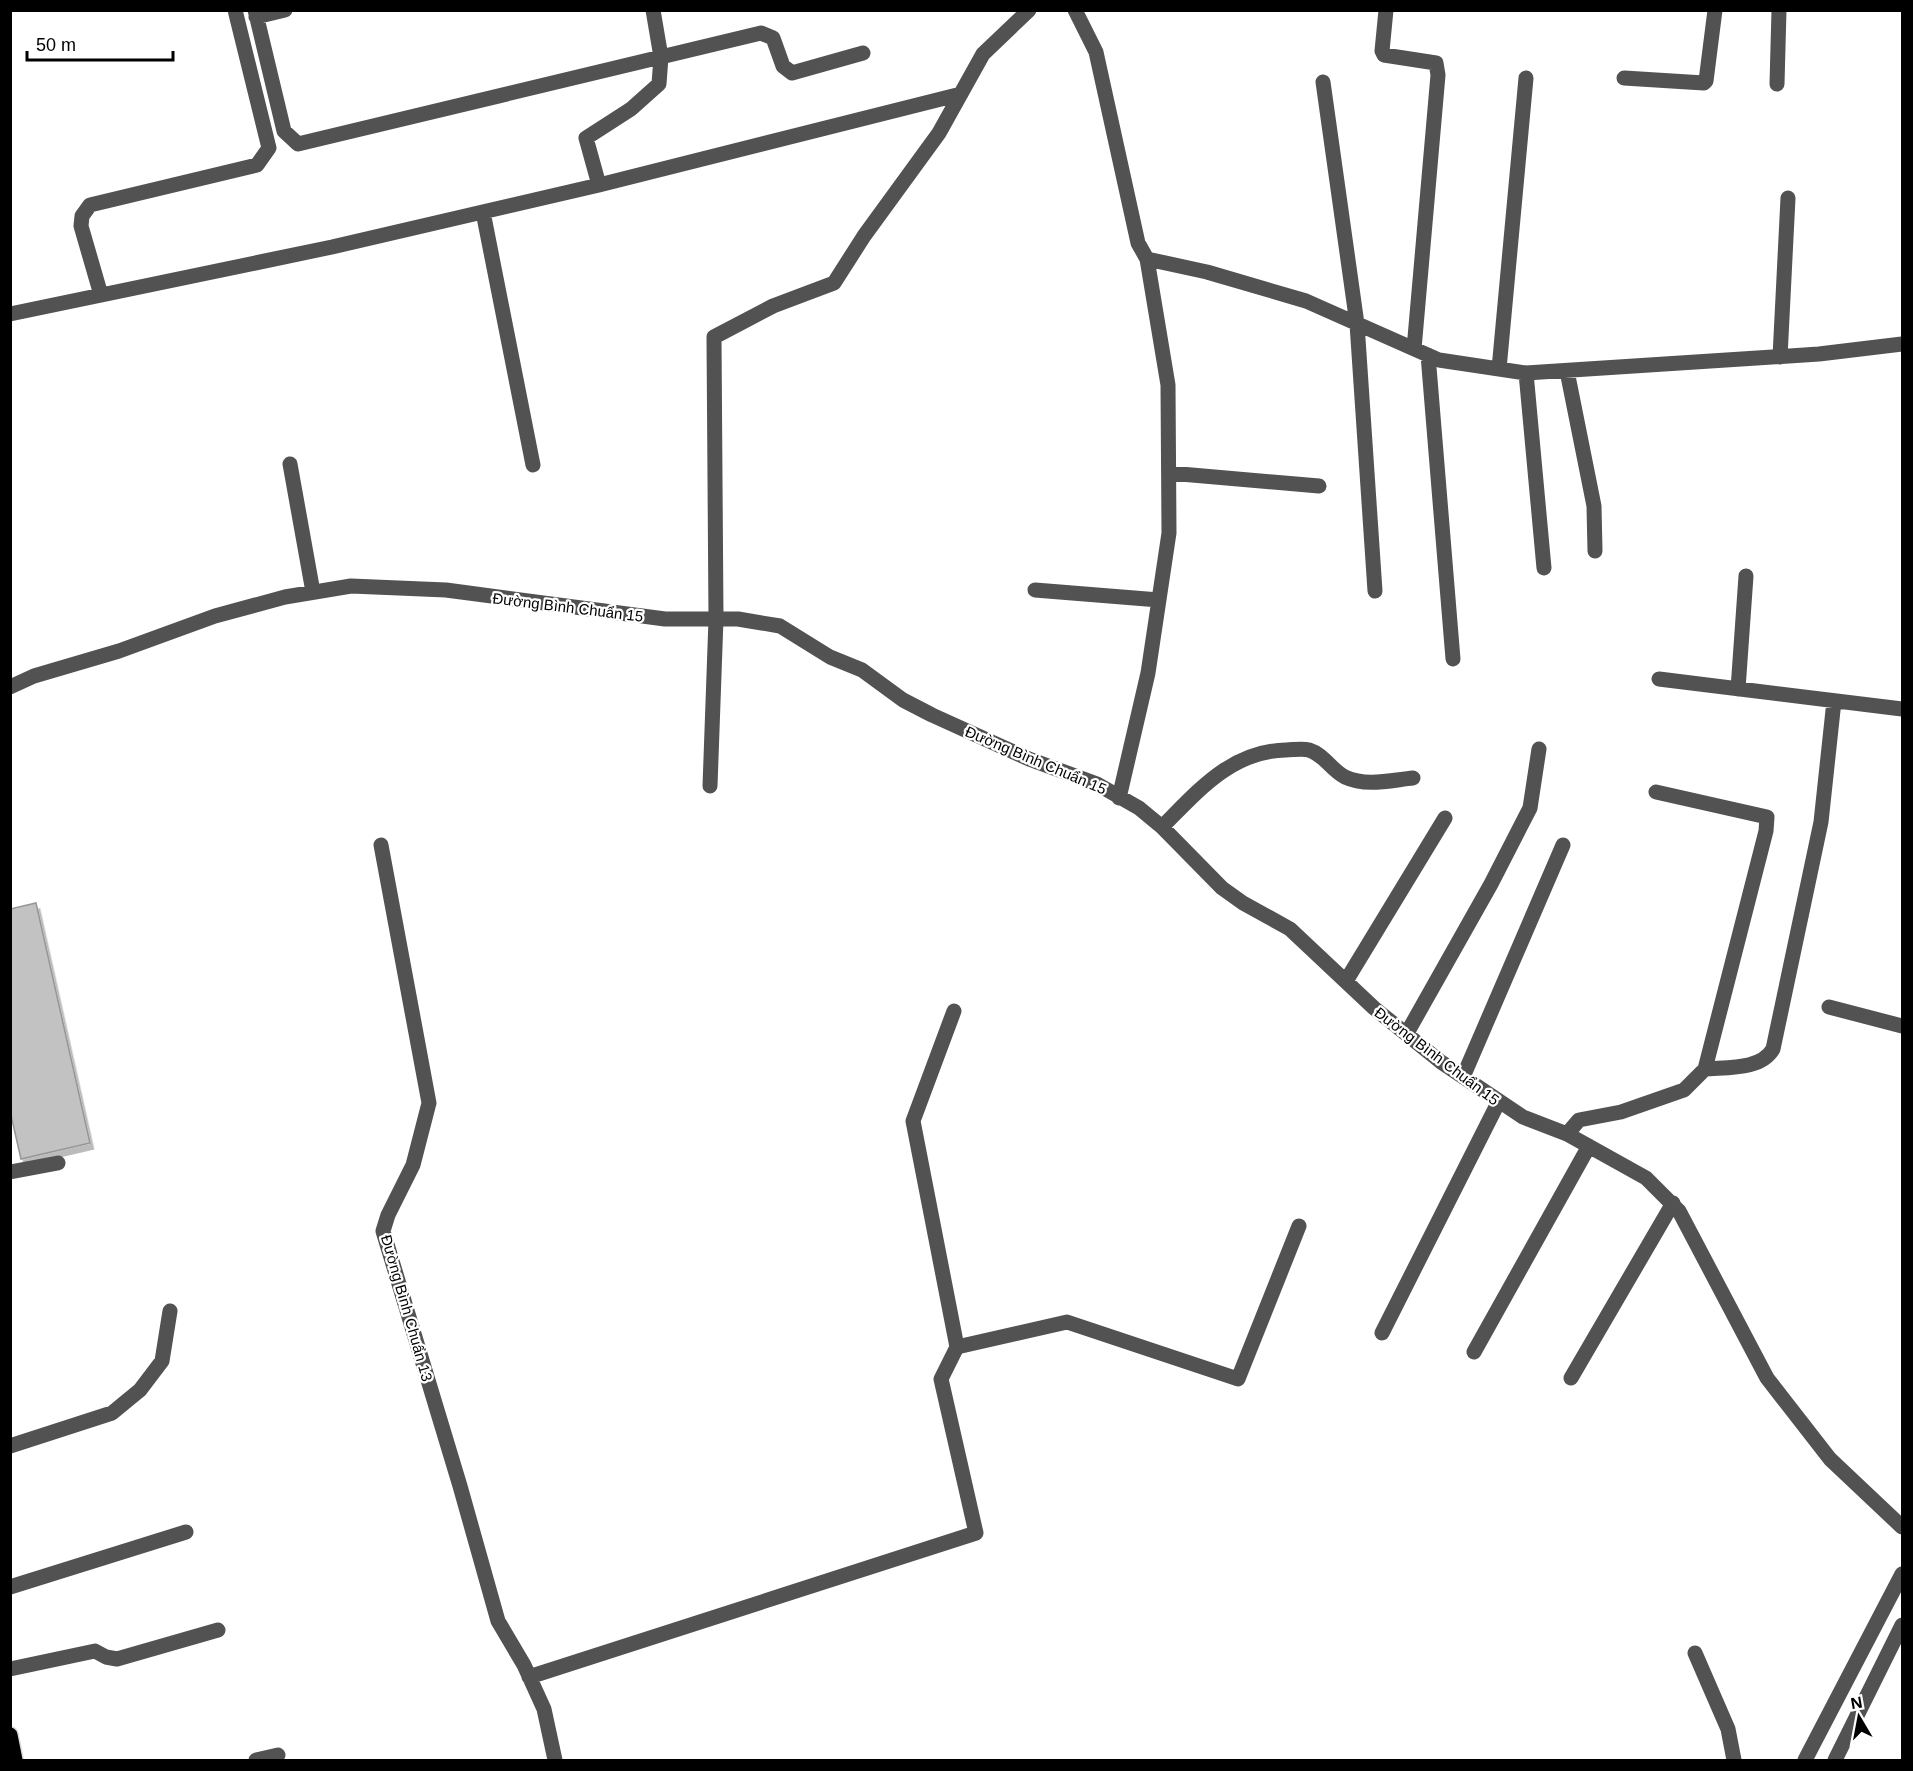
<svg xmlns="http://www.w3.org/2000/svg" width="1913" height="1771" font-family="Helvetica,sans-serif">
  <defs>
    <filter id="shadow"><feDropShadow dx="3.5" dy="6" stdDeviation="0" flood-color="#0004"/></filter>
  </defs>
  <rect width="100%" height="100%" fill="#fff"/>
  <path fill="#c2c2c2" stroke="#969696" stroke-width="1.5" filter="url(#shadow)" d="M36 903 90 1143 21 1159 10 1111V909Z"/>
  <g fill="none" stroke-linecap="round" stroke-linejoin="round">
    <defs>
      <path id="major" d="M10 1735 15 1760"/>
    </defs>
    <use href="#major" stroke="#dbdbdb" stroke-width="18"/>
    <path stroke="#525252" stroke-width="15" d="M255 10 284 131 298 144 761 33 773 38 783 66 792 73 863 53
      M1075 10 1096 52 1138 243 1147 259 1207 272 1306 301 1439 360 1526 373 1819 354 1902 344
      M1386 10 1382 51 1384 55 1436 63 1438 75 1414 349
      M256 17 285 10
      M1624 78 1704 83 1706 81 1715 10
      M1323 82 1357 324 1375 591
      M1777 84 1779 10
      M599 185 586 138 631 109 659 84 661 57 653 10
      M483 212 533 465
      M101 295 81 226 82 216 90 205 257 165 269 148 235 10
      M10 314 332 247 599 185 961 94
      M1428 355 1453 659
      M1780 357 1788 198
      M1499 369 1526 78
      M1567 371 1594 506 1595 551
      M1526 373 1544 568
      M290 464 313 592
      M1169 473 1319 486
      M1035 590 1159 600
      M1659 679 1902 709
      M10 687 34 676 119 651 215 616 285 597 351 586 446 590 665 619H738L780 626 830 657 862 670 903 700 932 715 1029 759 1097 784 1139 808 1162 827 1222 888 1243 903 1290 929 1374 1008 1441 1062 1523 1117 1567 1134 1646 1178 1679 1211 1767 1378 1830 1459 1902 1527
      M1738 689 1746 576
      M710 786 716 619 714 337 773 306 834 283 864 236 939 133 983 54 1029 10
      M1119 798 1148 673 1169 533 1168 385 1147 259
      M1162 827C1198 791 1231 751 1286 750 1293 750 1302 748 1309 750 1325 755 1331 770 1345 777 1366 787 1392 780 1413 778
      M381 845 429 1103 413 1165 388 1215 383 1231 460 1486 498 1621 524 1665 544 1709 555 1760
      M1346 981 1445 818
      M1829 1007 1902 1026
      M1407 1033 1491 884 1530 808 1539 749
      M1705 1069C1727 1067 1761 1070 1773 1049L1821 822 1834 701
      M1463 1077 1563 845
      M1567 1134 1579 1120 1621 1112 1684 1090 1705 1069 1766 831 1767 817 1656 792
      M10 1172 58 1163
      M1382 1333 1498 1103
      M957 1347 1067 1322 1238 1379 1299 1226
      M1474 1352 1589 1146
      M1571 1378 1673 1203
      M10 1446 112 1413 140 1390 162 1361 170 1311
      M10 1587 186 1532
      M1695 1653 1728 1729 1734 1760
      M10 1669 95 1651 106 1657 117 1659 218 1630
      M529 1677 976 1533 941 1379 957 1347 913 1121 954 1011
      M256 1760 278 1755
      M1805 1760 1902 1574
      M1835 1760 1902 1625"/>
    <use href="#major" stroke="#000" stroke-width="15"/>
  </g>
  <g text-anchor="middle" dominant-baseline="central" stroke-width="4.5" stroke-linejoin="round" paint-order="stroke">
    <g font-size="15" fill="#000" stroke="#fff">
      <text transform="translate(568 607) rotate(7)">Đường Bình Chuẩn 15</text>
      <text transform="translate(1036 760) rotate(23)">Đường Bình Chuẩn 15</text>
      <text transform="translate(1437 1056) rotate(37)">Đường Bình Chuẩn 15</text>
      <text transform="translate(407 1308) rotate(74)">Đường Bình Chuẩn 13</text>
    </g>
  </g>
  <rect width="1913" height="1771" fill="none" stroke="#000000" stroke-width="24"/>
  <g transform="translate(1859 1717) rotate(350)" stroke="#ffffff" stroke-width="4.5" paint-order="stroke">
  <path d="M0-4.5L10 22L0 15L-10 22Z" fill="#000000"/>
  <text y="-9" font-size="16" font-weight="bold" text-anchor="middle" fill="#000000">N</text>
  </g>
  <path d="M27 51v9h146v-9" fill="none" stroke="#000000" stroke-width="3"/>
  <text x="36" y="51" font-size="18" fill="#000000" stroke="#ffffff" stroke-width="4.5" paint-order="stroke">50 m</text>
</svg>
